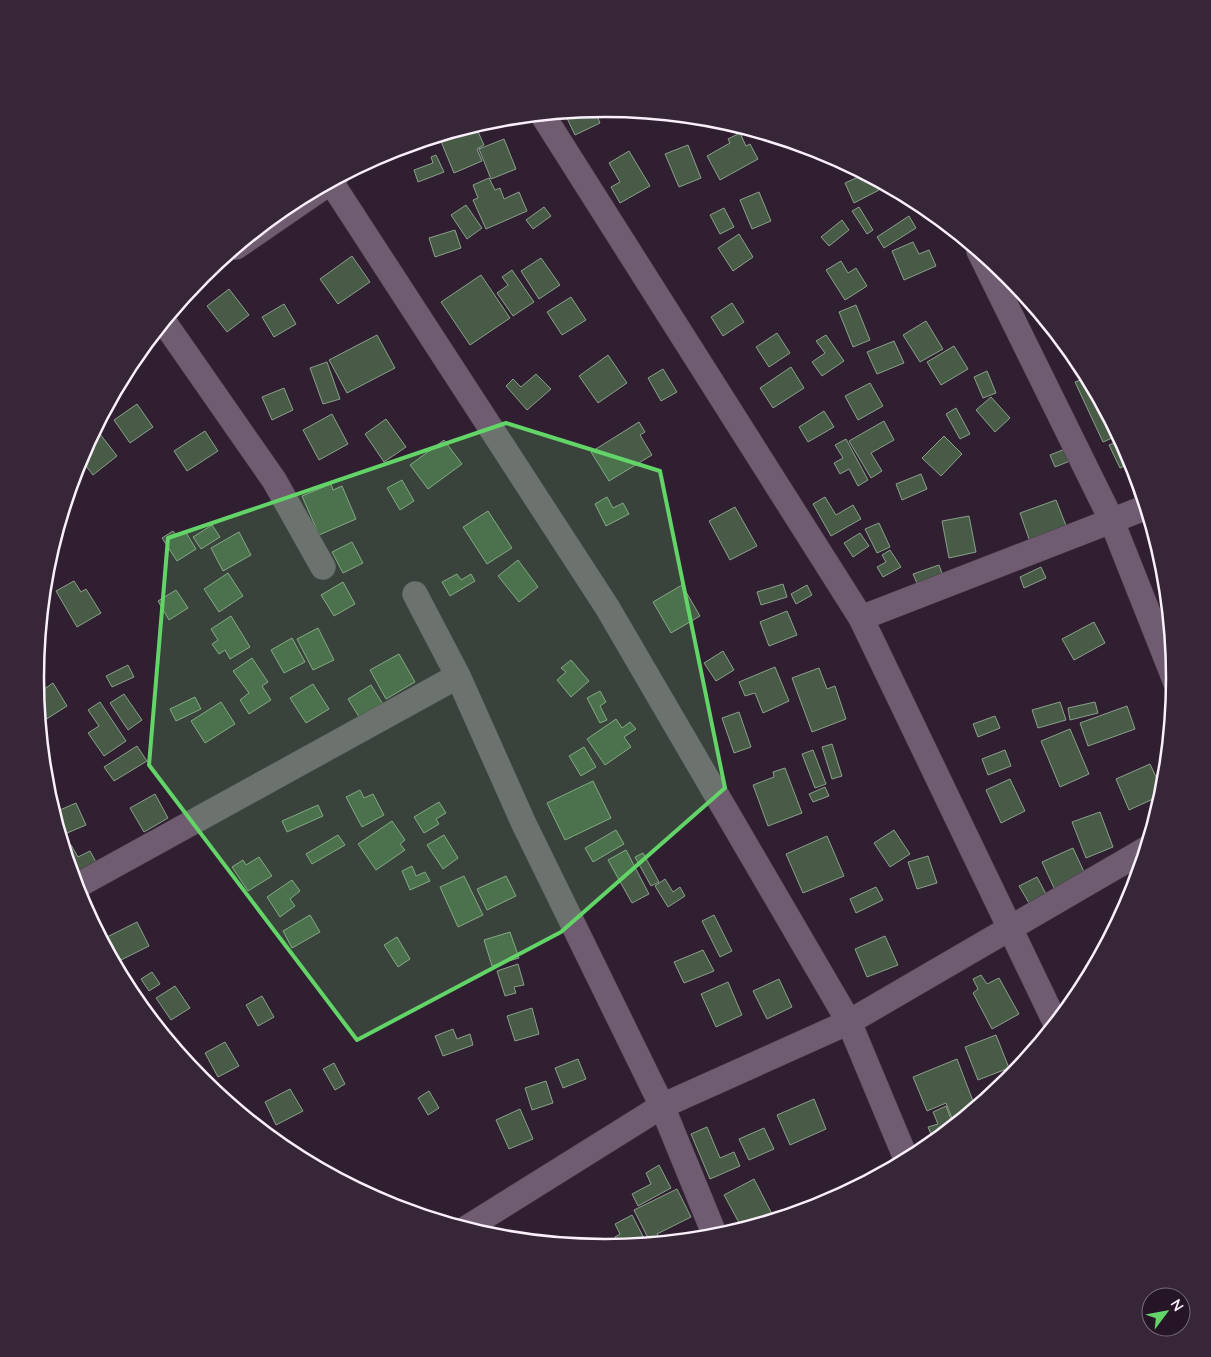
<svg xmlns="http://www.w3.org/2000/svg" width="1211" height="1357" font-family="Lato,sans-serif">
  <rect width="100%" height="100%" fill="#2f1f30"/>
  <path fill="#475b47" stroke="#8ba08b" d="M594 109 600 123 575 135 564 112Z
    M475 125 484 145 477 149 482 161 454 173 440 139Z
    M740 133 746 146 750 144 758 159 720 180 707 156 730 143 728 139Z
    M504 139 516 169 491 179 479 149Z
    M688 145 701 178 679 187 665 154Z
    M629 151 650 186 620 203 611 187 620 182 609 163Z
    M436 155 444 172 418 182 414 170 433 163 431 157Z
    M865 174 873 178 879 190 854 203 845 183Z
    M489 178 495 190 500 188 504 199 519 192 527 211 486 229 473 200 478 198 473 185Z
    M759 192 771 221 752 229 740 200Z
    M466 205 482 228 467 239 451 215Z
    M544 207 551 216 533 229 526 220Z
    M859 207 873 230 867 234 852 211Z
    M724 208 734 227 720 234 710 215Z
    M909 216 916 228 884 248 877 237Z
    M842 220 849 230 829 246 821 237Z
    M455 230 461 248 435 257 429 238Z
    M739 234 753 257 733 271 718 248Z
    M913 242 919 254 929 250 936 266 904 280 892 251Z
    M352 256 370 282 338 304 320 279Z
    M541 258 560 285 539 299 521 271Z
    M841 261 848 273 856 268 867 286 845 300 826 270Z
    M512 270 534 302 513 316 497 293 508 285 502 277Z
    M481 275 510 318 470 345 441 302Z
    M229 289 249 315 227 332 207 306Z
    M571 297 586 320 562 335 547 312Z
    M732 303 744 322 723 336 711 317Z
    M284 304 296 324 274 337 262 317Z
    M856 305 870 340 853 347 839 312Z
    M926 321 943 349 920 362 903 335Z
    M777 333 790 353 769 367 756 347Z
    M377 335 395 368 347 393 329 360Z
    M826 335 844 361 822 376 812 362 825 353 816 341Z
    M894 341 904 363 877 374 867 352Z
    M954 346 968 369 941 385 927 362Z
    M608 355 627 383 598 403 579 376Z
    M327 362 340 399 323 404 310 368Z
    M1081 364 1119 435 1103 442 1075 382 1086 378Z
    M791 367 804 388 773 408 760 388Z
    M663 369 677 392 661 401 648 378Z
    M987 371 996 393 983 398 974 377Z
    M536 374 551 389 527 410 506 386 513 379 521 387Z
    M870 383 883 406 858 420 845 396Z
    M284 388 293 410 272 420 262 397Z
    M991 397 1010 418 995 432 976 410Z
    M137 404 153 427 130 443 114 420Z
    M956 408 970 434 960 439 946 414Z
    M824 411 834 427 808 442 799 427Z
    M332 414 348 444 319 460 303 430Z
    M386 419 406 447 384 462 365 434Z
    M884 421 894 440 871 453 882 471 871 478 849 441Z
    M639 422 645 432 640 435 652 455 609 481 591 452Z
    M205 431 218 451 187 471 174 451Z
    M100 434 117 456 93 475 80 458 87 445Z
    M944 436 962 454 941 476 922 458Z
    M846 439 868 480 858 486 849 469 840 474 834 463 843 458 835 445Z
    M444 440 462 464 428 489 410 465Z
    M1122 440 1133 462 1120 468 1109 445Z
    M1065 449 1070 461 1055 467 1050 455Z
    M1136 470 1144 499 1136 501 1127 472Z
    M921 474 927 489 902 500 896 484Z
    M402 480 414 501 400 510 387 488Z
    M331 484 333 490 342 486 356 519 319 535 302 496Z
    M607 497 613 508 623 503 629 514 606 526 595 504Z
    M825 497 836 515 853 505 861 519 831 536 813 504Z
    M1056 500 1067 528 1030 542 1020 513Z
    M735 507 757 546 730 560 709 521Z
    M488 511 512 548 487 564 463 527Z
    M969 516 976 552 949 558 942 521Z
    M879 523 890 547 877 553 865 529Z
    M212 525 220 537 201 549 193 537Z
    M173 531 177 536 185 531 196 549 177 561 162 538Z
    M239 532 251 555 223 571 211 548Z
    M860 533 869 546 853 557 844 543Z
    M352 542 363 563 343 573 332 552Z
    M890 550 901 567 883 577 877 567 886 562 882 555Z
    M518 560 538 587 519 602 498 576Z
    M939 565 944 579 919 588 913 574Z
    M1041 567 1046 578 1024 588 1020 577Z
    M228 573 243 596 219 612 204 589Z
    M457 574 461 580 471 574 475 581 450 596 442 582Z
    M74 581 81 592 86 589 101 613 77 627 56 591Z
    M343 582 355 604 334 616 321 595Z
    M783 584 787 597 761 605 757 592Z
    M682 585 700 616 671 633 653 602Z
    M807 585 812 595 796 604 791 594Z
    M176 590 188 608 169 620 158 601Z
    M787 611 797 635 769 646 760 622Z
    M231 616 250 647 230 659 225 650 219 654 212 644 218 640 211 629Z
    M1094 622 1105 643 1074 660 1062 639Z
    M318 628 334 660 313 670 297 639Z
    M292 638 305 662 284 673 271 650Z
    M723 651 734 670 716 681 704 663Z
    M399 654 415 682 386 699 370 670Z
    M252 658 268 682 262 686 271 700 249 714 240 700 249 693 233 671Z
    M571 660 589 681 571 697 557 680 566 672 561 668Z
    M128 665 134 677 112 687 106 676Z
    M775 667 789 701 763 713 755 693 745 696 739 682Z
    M819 668 827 689 835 686 846 719 812 732 792 678Z
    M53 683 67 706 45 720 38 708 37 694Z
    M313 684 329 709 306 723 290 698Z
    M371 685 384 706 361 720 348 699Z
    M600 691 606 702 600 706 607 720 600 723 587 698Z
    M124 694 142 720 128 730 110 703Z
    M195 697 201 709 176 721 170 709Z
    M100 702 126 741 104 756 88 733 99 726 88 710Z
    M221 702 235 724 205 743 191 721Z
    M1060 702 1066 720 1038 728 1032 710Z
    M1095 702 1098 713 1070 720 1068 708Z
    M1127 706 1135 729 1088 746 1080 723Z
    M739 712 751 747 734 753 722 718Z
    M995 716 1000 728 978 737 973 724Z
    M616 719 622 728 630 722 636 729 624 737 631 747 605 765 587 739Z
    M1070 729 1089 774 1060 787 1041 741Z
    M832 744 842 776 832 779 822 747Z
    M137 746 147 761 114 781 104 767Z
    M584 747 596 767 581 776 569 756Z
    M813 750 826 784 815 788 802 754Z
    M1005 750 1011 766 988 775 982 759Z
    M1150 764 1164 794 1129 810 1116 779Z
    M785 768 802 813 768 826 753 785 774 777 773 772Z
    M1010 779 1025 811 1001 823 986 790Z
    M593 781 611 818 565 840 547 803Z
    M825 787 829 796 813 802 809 794Z
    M360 790 364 798 373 794 384 815 362 827 346 797Z
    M155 794 168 818 144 832 130 808Z
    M439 802 446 813 436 819 439 824 424 833 414 817Z
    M76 803 86 825 60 836 63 846 53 813Z
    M318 805 323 816 287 832 282 821Z
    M1100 812 1113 847 1086 858 1072 822Z
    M392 821 405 840 400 844 405 850 376 870 358 844Z
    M616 830 624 844 593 862 585 848Z
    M894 830 910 854 890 867 874 843Z
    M338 835 345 845 312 864 306 854Z
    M444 835 458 858 443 869 427 845Z
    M827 836 844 876 803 893 786 854Z
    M71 845 78 857 90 851 97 864 74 877 64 849Z
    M1073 848 1085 874 1054 888 1042 862Z
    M626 850 649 894 632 903 608 860Z
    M643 853 659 882 651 886 635 857Z
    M928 856 937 883 917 889 908 862Z
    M259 857 272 876 248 891 232 867 243 860 246 865Z
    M412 866 416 876 425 872 430 881 410 890 402 871Z
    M464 876 483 915 458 927 440 887Z
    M506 876 516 896 487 910 477 889Z
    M1037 877 1046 894 1029 903 1019 886Z
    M665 879 673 892 680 887 685 896 668 907 655 886Z
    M292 880 300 891 290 899 295 906 280 917 267 897Z
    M876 887 883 900 856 913 850 899Z
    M310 915 320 932 292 948 283 931Z
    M714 915 732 951 720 957 702 921Z
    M137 922 149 946 119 961 107 937Z
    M510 932 519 958 492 966 484 940Z
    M885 936 898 965 867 977 855 949Z
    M397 937 410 959 398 967 384 945Z
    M703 950 714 971 684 983 674 962Z
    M518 964 524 985 514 987 516 993 505 996 497 971Z
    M152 972 160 984 149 991 141 979Z
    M981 975 987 984 999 978 1019 1014 992 1029 973 993 978 989 973 979Z
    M779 979 792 1007 767 1019 753 991Z
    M728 982 742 1015 716 1027 701 994Z
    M175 986 190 1008 171 1020 156 998Z
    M262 996 274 1017 258 1026 246 1005Z
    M532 1008 539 1034 515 1041 507 1016Z
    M453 1029 457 1039 470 1034 473 1045 443 1056 435 1036Z
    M996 1035 1009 1068 978 1080 965 1047Z
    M1041 1041 1042 1042 1033 1052 1030 1047Z
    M225 1042 239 1066 218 1077 205 1053Z
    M178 1044 192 1065 189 1067 174 1047Z
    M578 1059 586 1079 563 1088 555 1068Z
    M957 1059 976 1109 955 1126 946 1103 927 1111 913 1077Z
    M334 1063 345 1084 335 1090 323 1069Z
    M546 1081 553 1103 532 1110 525 1088Z
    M290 1089 303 1111 276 1125 265 1102Z
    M429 1091 439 1108 428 1115 418 1098Z
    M814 1099 826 1129 790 1145 777 1115Z
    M946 1106 954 1127 945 1134 933 1139 928 1127 938 1124 933 1112Z
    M520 1109 533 1139 509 1149 496 1120Z
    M707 1127 720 1158 734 1152 740 1166 710 1179 691 1134Z
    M764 1128 774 1149 749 1160 739 1139Z
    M659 1165 671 1188 638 1206 632 1194 651 1184 646 1173Z
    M754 1179 774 1218 743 1230 724 1195Z
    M839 1187 843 1195 819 1207 815 1201Z
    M677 1189 691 1217 657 1234 661 1242 651 1244 634 1210Z
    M632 1215 647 1244 620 1248 615 1237 620 1234 615 1224Z
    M580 1237 585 1247 565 1245Z"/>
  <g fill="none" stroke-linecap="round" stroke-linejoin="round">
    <defs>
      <path id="minor" d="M542 114 861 618 1056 1024
        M331 182 607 607 849 1022 907 1161
        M236 247 335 179
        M979 251 1111 519 1176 683
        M164 322 274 480 323 567
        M415 594 458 676 524 824 662 1106 716 1238
        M861 618 1147 507
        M75 887 458 676
        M465 1229 662 1106 849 1022 1148 848"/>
    </defs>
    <use href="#minor" stroke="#493b4a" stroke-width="26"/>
    <use href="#minor" stroke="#6f5c70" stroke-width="25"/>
  </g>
  <path fill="#63d468" fill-opacity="0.2" stroke="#63d468" stroke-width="4" stroke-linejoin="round" d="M506 423 660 471 725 788 561 932 357 1040 149 765 168 538Z"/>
  <path d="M0 0H1211V1357H0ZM44 678a561 561 0 1 1 1122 0a561 561 0 1 1-1122 0Z" fill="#362637" fill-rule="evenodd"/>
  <path fill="none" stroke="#faeffb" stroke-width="2.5" d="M44 678a561 561 0 1 1 1122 0a561 561 0 1 1-1122 0Z"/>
  <g transform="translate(1166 1312) rotate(58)"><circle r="24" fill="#251526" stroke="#7a6c7b"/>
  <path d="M0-4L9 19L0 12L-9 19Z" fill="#63d468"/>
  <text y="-8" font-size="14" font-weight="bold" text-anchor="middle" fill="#faeffb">N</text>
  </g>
</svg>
